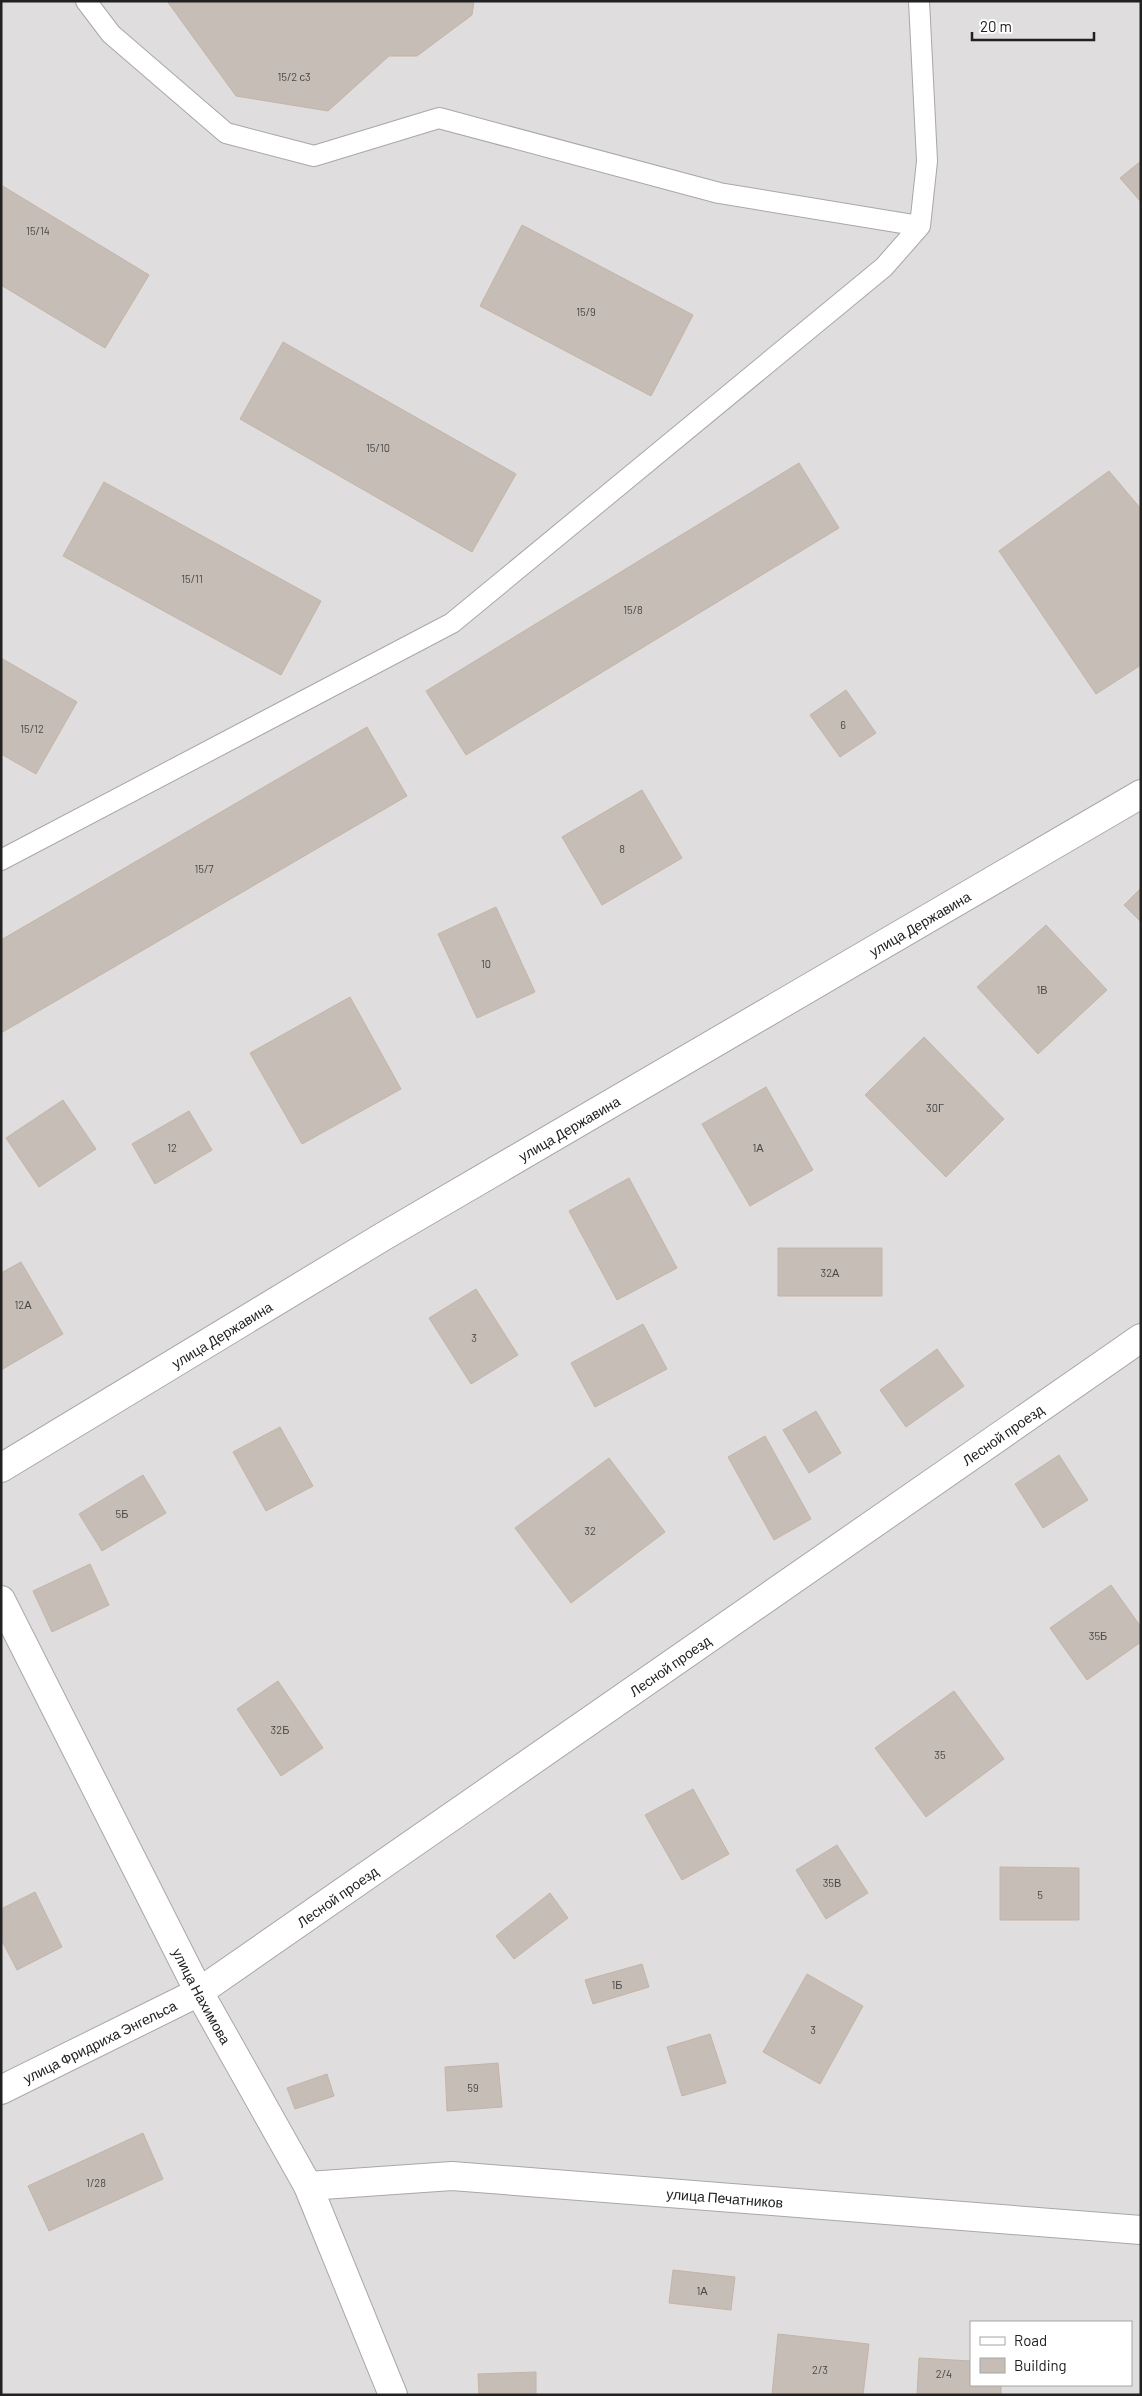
<svg xmlns="http://www.w3.org/2000/svg" width="1142" height="2396" font-family="Barlow,sans-serif">
  <rect width="100%" height="100%" fill="#f1eee7"/>
  <path fill="#dfdddd" fill-rule="evenodd" d="M1 1H1141V2395H1ZM971 2322H1131V2385H971Z"/>
  <path fill="#c6bdb6" stroke="#c4b4a8" d="M167 1H474L472 15 417 56H389L328 111 236 96Z
    M1141 161V202L1120 178Z
    M1 185 149 275 105 348 1 285Z
    M522 225 693 315 651 396 480 306Z
    M283 342 516 474 472 552 240 419Z
    M799 463 839 528 466 755 426 691Z
    M1109 471 1141 509V665L1096 694 999 551Z
    M104 482 321 601 281 675 63 556Z
    M1 658 77 702 36 774 1 754Z
    M846 690 876 733 840 757 810 715Z
    M367 727 407 796 1 1033V940Z
    M642 790 682 858 602 905 562 837Z
    M1141 888V922L1124 905Z
    M496 907 535 992 477 1018 438 934Z
    M1046 925 1107 990 1038 1054 977 987Z
    M350 997 401 1089 302 1144 250 1053Z
    M924 1037 1004 1119 946 1177 865 1095Z
    M766 1087 813 1170 750 1206 702 1124Z
    M63 1100 96 1149 39 1187 6 1138Z
    M189 1111 212 1150 155 1184 132 1144Z
    M629 1178 677 1268 617 1300 569 1211Z
    M778 1248H882V1296H778Z
    M21 1262 63 1334 1 1370V1273Z
    M476 1289 518 1355 471 1384 429 1318Z
    M643 1324 667 1369 595 1407 571 1363Z
    M937 1349 964 1386 906 1427 880 1390Z
    M816 1411 841 1453 809 1473 783 1430Z
    M280 1427 313 1486 266 1511 233 1452Z
    M765 1436 811 1519 774 1540 728 1457Z
    M1059 1455 1088 1500 1043 1528 1015 1484Z
    M609 1458 665 1532 571 1603 515 1528Z
    M143 1475 166 1513 102 1551 79 1514Z
    M90 1564 109 1605 52 1632 33 1591Z
    M1111 1585 1141 1627V1642L1087 1680 1050 1628Z
    M278 1681 323 1748 281 1776 237 1709Z
    M954 1691 1004 1759 926 1817 875 1748Z
    M693 1789 729 1854 682 1880 645 1815Z
    M837 1845 868 1893 826 1919 796 1870Z
    M1000 1867 1079 1868V1920H1000Z
    M35 1892 62 1947 17 1970 1 1939V1909Z
    M550 1893 568 1918 514 1959 496 1936Z
    M642 1964 649 1987 593 2004 585 1980Z
    M807 1974 863 2006 820 2084 763 2052Z
    M710 2034 726 2083 682 2096 667 2047Z
    M498 2063 502 2107 447 2111 445 2067Z
    M327 2074 334 2096 295 2109 287 2088Z
    M143 2133 163 2179 49 2231 28 2186Z
    M673 2270 735 2277 731 2310 669 2303Z
    M778 2334 869 2344 863 2395H772Z
    M919 2358 971 2361V2385H1001V2395H917Z
    M536 2372V2395H479L478 2374Z"/>
  <g fill="none" stroke-linecap="round" stroke-linejoin="round">
    <defs>
      <path id="lane" d="M86 1 111 34 226 133 314 156 439 118 719 193 920 226
        M1 860 452 623 884 267 920 226 927 161 919 1"/>
      <g id="street">
        <path id="s1" d="M1 1468 384 1236 1141 794"/>
        <path id="s2" d="M1 1600 199 1992 308 2186 393 2395"/>
        <path id="s3" d="M1 2090 199 1992 1141 1338"/>
        <path id="s4" d="M308 2186 452 2176 1141 2230"/>
      </g>
    </defs>
    <use href="#lane" stroke="#a8a8a8" stroke-width="22"/>
    <use href="#street" stroke="#a8a8a8" stroke-width="30"/>
    <use href="#lane" stroke="#fff" stroke-width="20"/>
    <use href="#street" stroke="#fff" stroke-width="28"/>
  </g>
  <g text-anchor="middle" dominant-baseline="central" stroke-width="4" stroke-linejoin="round" paint-order="stroke">
    <g font-size="11" fill="#4a4846">
      <text x="294" y="76">15/2 с3</text>
      <text x="38" y="230">15/14</text>
      <text x="586" y="311">15/9</text>
      <text x="378" y="447">15/10</text>
      <text x="192" y="578">15/11</text>
      <text x="633" y="609">15/8</text>
      <text x="843" y="724">6</text>
      <text x="32" y="728">15/12</text>
      <text x="622" y="848">8</text>
      <text x="204" y="868">15/7</text>
      <text x="486" y="963">10</text>
      <text x="1042" y="989">1В</text>
      <text x="935" y="1107">30Г</text>
      <text x="172" y="1147">12</text>
      <text x="758" y="1147">1А</text>
      <text x="830" y="1272">32А</text>
      <text x="23" y="1304">12А</text>
      <text x="474" y="1337">3</text>
      <text x="122" y="1513">5Б</text>
      <text x="590" y="1530">32</text>
      <text x="1098" y="1635">35Б</text>
      <text x="280" y="1729">32Б</text>
      <text x="940" y="1754">35</text>
      <text x="832" y="1882">35В</text>
      <text x="1040" y="1894">5</text>
      <text x="617" y="1984">1Б</text>
      <text x="813" y="2029">3</text>
      <text x="473" y="2087">59</text>
      <text x="96" y="2182">1/28</text>
      <text x="702" y="2290">1А</text>
      <text x="820" y="2369">2/3</text>
      <text x="944" y="2373">2/4</text>
    </g>
    <g font-size="14" fill="#212121" stroke="#fff">
      <text stroke="none"><textPath href="#s1" startOffset="1068">улица Державина</textPath></text>
      <text stroke="none"><textPath href="#s1" startOffset="662">улица Державина</textPath></text>
      <text stroke="none"><textPath href="#s1" startOffset="258">улица Державина</textPath></text>
      <text stroke="none"><textPath href="#s3" startOffset="1199">Лесной проезд</textPath></text>
      <text stroke="none"><textPath href="#s3" startOffset="794">Лесной проезд</textPath></text>
      <text stroke="none"><textPath href="#s3" startOffset="389">Лесной проезд</textPath></text>
      <text stroke="none"><textPath href="#s2" startOffset="444">улица Нахимова</textPath></text>
      <text stroke="none"><textPath href="#s3" startOffset="110">улица Фридриха Энгельса</textPath></text>
      <text stroke="none"><textPath href="#s4" startOffset="418">улица Печатников</textPath></text>
    </g>
  </g>
  <rect width="1142" height="2396" fill="none" stroke="#212121" stroke-width="5"/>
  <rect x="970" y="2321" width="162" height="65" fill="#ffffff" stroke="#a6a6a6"/>
  <rect x="980" y="2337" width="25" height="8" fill="#ffffff" stroke="#a6a6a6"/>
  <text x="1014" y="2346" font-size="15" fill="#212121">Road</text>
  <rect x="980" y="2358" width="25" height="15" fill="#c6bdb6" stroke="#a6a6a6"/>
  <text x="1014" y="2371" font-size="15" fill="#212121">Building</text>
  <path d="M972 32v8h122v-8" fill="none" stroke="#212121" stroke-width="2.5"/>
  <text x="980" y="32" font-size="15" fill="#212121" stroke="#ffffff" stroke-width="4" paint-order="stroke">20 m</text>
</svg>
